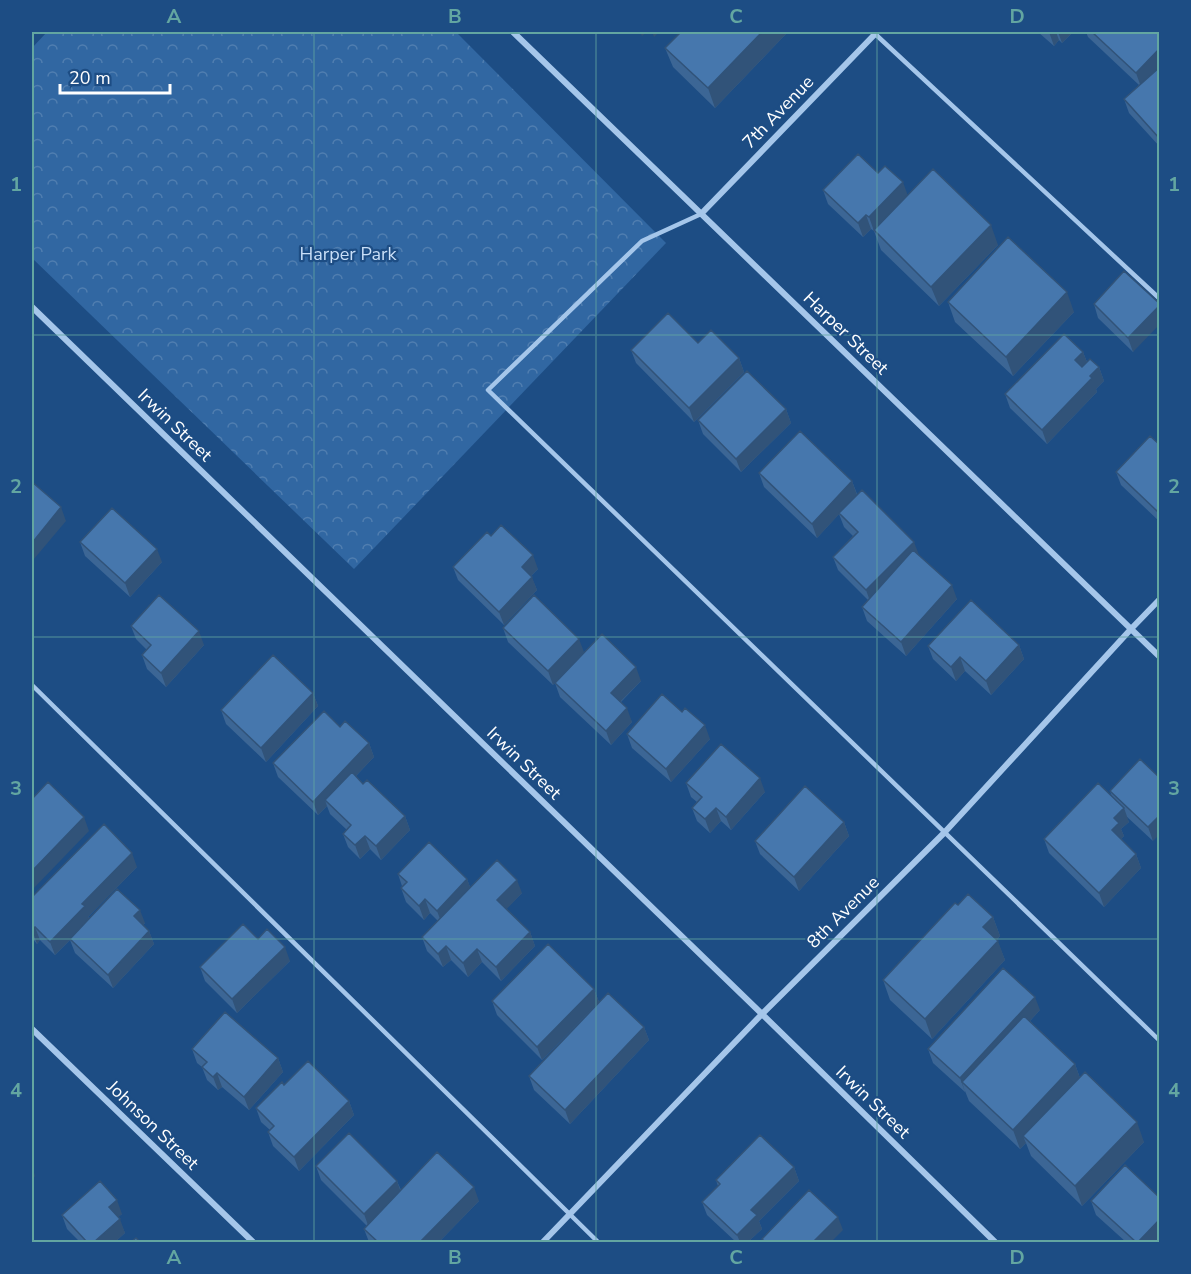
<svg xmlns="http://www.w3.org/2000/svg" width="1191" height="1274" font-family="'Nunito Sans',sans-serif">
  <defs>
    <pattern id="forest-crowns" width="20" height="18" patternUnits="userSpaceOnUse" patternTransform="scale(1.5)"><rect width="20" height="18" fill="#3167a2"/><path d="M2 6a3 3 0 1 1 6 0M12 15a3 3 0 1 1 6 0" fill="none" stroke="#507eb0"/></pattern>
  </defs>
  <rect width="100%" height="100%" fill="#1d4d84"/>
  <path fill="url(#forest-crowns)" d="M47 32H456L666 243 354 569 32 258V48Z"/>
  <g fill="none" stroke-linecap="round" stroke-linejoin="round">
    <path stroke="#a5c6ea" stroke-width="4.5" d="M873 32 1160 299
      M701 214 642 241 488 390 1160 1041
      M32 685 598 1242"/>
    <path stroke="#a5c6ea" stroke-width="6" d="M513 32 1160 657
      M701 214 877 32
      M32 307 762 1014 995 1242
      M32 1029 253 1242
      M543 1242 762 1014 944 833 1131 629 1160 599"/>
  </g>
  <path fill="#3c6695" d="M1038 32H1073L1062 43 1059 40 1054 46Z
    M1086 32H1160V147L1129 113 1124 99 1139 85 1088 37Z
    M786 34 715 108 673 67 665 48Z
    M878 173 907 195 998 245 939 306 881 250 874 231 871 229 863 237 828 204 823 190Z
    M948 302 1074 312 1013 376 955 322Z
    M1094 304H1160L1133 352 1098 318Z
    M698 343 739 358 744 372 694 422 636 363 631 350Z
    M1083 352 1087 362 1099 367 1104 381 1096 389 1097 392 1047 444 1010 408 1005 394Z
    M786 409 791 423 741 472 703 434 698 420Z
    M1160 445V522L1121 485 1116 472Z
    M759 473 852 481 857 494 919 555 957 599 906 656 867 621 862 607 868 600 838 570 833 557 853 536 844 527 839 514 817 538 764 487Z
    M491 536 538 569 531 576 537 590 504 625 458 580 453 567Z
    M80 542 162 562 130 597 85 556Z
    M131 626 204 645 166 687 147 669 142 655 147 650 136 639Z
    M503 628 584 652 553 685 508 642Z
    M1019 645 1024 659 991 695 965 671 956 681 933 659 928 646Z
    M641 681 621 702 632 722 611 745 560 697 555 683Z
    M313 693 318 706 266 762 226 724 221 710Z
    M340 727 369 743 374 757 356 776 363 784 405 816 410 830 381 860 370 849 360 859 348 847 343 834 347 830 330 814 327 806 318 815 278 777 273 763Z
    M627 734 710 739 671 782 632 748Z
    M1140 759 1153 841 1126 816 1129 822 1121 829 1124 836 1121 839 1136 854 1141 868 1104 907 1049 853 1044 839 1112 797 1110 791Z
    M686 783 765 792 731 830 721 821 710 833 697 821 692 808 697 802 691 797Z
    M844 822 849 836 799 891 760 854 755 841Z
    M137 867 88 917 89 918 145 923 143 925 149 931 154 944 113 988 75 953 70 940 55 955 40 940 37 944 32 938V897Z
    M398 874 467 879 470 887 522 893 506 909 530 932 535 946 501 981 482 962 468 977 451 960 443 967 427 951 422 937 438 921 430 913 424 920 406 902 401 888 402 886Z
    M958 905 993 917 1000 936 997 940 1005 960 932 1039 890 1000 883 980Z
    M258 939 290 961 237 1013 205 981 200 967Z
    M594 989 599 1002 644 1027 649 1040 570 1124 534 1090 529 1076 590 1012 542 1060 497 1015 492 1001Z
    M1040 1010 1030 1021 1075 1064 1080 1078 1144 1142 1082 1206 1031 1156 1026 1143 1020 1149 969 1101 965 1091V1092L933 1063 928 1049Z
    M192 1049 278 1058 283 1072 249 1110 222 1087 218 1090 207 1080 202 1067 197 1063Z
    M349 1101 354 1115 299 1171 273 1146 268 1132 270 1130 261 1122 256 1108Z
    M316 1166 397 1181 401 1190 479 1201 439 1242H369L364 1229 367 1226 321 1180Z
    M794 1167 799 1181 759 1221 762 1229 748 1242H736L707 1215 702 1202 718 1186 716 1180Z
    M1160 1198V1238L1155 1242H1126L1096 1215 1091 1201Z
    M122 1214 118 1217 125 1233 115 1242H80L67 1229 62 1215Z"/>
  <path fill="#315379" d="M640 32H647L642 36Z
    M652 32H659L654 37Z
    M762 32H785L786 34 715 108 708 88Z
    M1049 32H1056L1059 40 1054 46Z
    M1058 32H1073L1062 43Z
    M1160 48V67L1141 87 1136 73Z
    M903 182 908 196 874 231 869 217Z
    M866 215 871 229 863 237 858 223Z
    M991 225 998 245 939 306 931 287Z
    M1067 292 1074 312 1013 376 1006 357Z
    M1160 305V324L1133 352 1128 338Z
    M1083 352 1088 365 1080 374 1075 360Z
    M739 358 744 372 694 422 689 408Z
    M1099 367 1104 381 1096 389 1097 392 1047 444 1042 430Z
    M786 409 791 423 741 472 736 459Z
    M852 481 857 495 817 538 812 524Z
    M61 507 66 521 34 559 32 552V543Z
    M914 542 919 555 871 604 866 590Z
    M157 549 162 562 130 597 125 583Z
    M533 555 538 569 527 580 522 567Z
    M532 577 537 590 504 625 499 612Z
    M952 585 957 599 906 656 901 642Z
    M199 631 204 645 166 687 161 673Z
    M579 639 584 652 553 685 548 671Z
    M1019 645 1024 659 991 695 986 681Z
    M960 657 965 671 956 681 951 667Z
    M636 667 641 681 616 706 611 693Z
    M313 693 318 706 266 762 261 748Z
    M627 708 632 722 611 745 606 731Z
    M705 725 710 739 671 782 666 769Z
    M369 743 374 757 329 804 325 800 327 806 318 815 313 802Z
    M760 778 765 792 731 830 726 817Z
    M716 808 721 821 710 833 705 819Z
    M1124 808 1129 822 1121 829 1124 836 1117 844 1112 830 1114 818Z
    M1160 815V834L1153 841 1148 827Z
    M405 816 410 830 381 860 376 846Z
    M84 817 89 831 32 890V871Z
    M844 822 849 836 799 891 794 877Z
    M365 836 370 849 360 859 355 845Z
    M132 853 137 867 88 917 90 920 55 955 50 942 82 904Z
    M1136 854 1141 868 1104 907 1099 893Z
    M467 879 472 892 442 924 437 911Z
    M517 880 522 893 502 914 497 900Z
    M425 899 430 913 424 920 419 906Z
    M140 910 145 923 139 930 134 916Z
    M993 917 1000 936 991 946 983 927Z
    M35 927 40 940 37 944 32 930Z
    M149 931 154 944 113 988 108 975Z
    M530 932 535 946 501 981 496 967Z
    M998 941 1005 960 932 1039 925 1019Z
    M446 946 451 960 443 967 438 954Z
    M285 947 290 961 237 1013 232 999Z
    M477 949 482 962 468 977 463 963Z
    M594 989 599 1002 542 1060 537 1047Z
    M1035 997 1040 1010 968 1088 962 1082 965 1092 960 1078Z
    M644 1027 649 1040 570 1124 565 1110Z
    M278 1058 283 1072 249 1110 244 1097Z
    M1075 1064 1082 1084 1023 1136 1026 1143 1020 1149 1013 1130Z
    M217 1073 222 1087 218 1090 213 1077Z
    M349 1101 354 1115 299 1171 294 1157Z
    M1137 1122 1144 1142 1082 1206 1075 1186Z
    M32 1165 35 1176 32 1181Z
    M794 1167 799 1181 759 1221 762 1229 748 1242H740L737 1235 751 1210Z
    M397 1181 402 1195 369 1228 364 1214Z
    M474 1187 479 1201 439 1242H420Z
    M117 1200 122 1214 114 1221 109 1207Z
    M838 1217 843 1230 831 1242H813Z
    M120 1219 125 1233 115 1242H94Z
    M1160 1219V1238L1155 1242H1138Z"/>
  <path fill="#4677ad" stroke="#315379" stroke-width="1.5" d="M681 32H762L708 88 665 48Z
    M1092 32H1159L1160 48 1136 73Z
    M1160 67V139L1124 99Z
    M858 154 878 173 885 166 903 182 869 217 866 215 858 223 823 190Z
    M933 169 991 225 931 287 874 230Z
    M1008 237 1067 292 1006 357 948 302Z
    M1124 271 1160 304V305L1128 338 1094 304Z
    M668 313 698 343 711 330 739 358 689 408 631 350Z
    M1064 334 1083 352 1075 360 1082 367 1090 359 1099 367 1090 376 1092 378 1042 430 1005 394Z
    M747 371 786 409 736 459 698 420Z
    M800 431 852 481 812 524 759 473Z
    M1150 436 1160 445V509L1157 511 1116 472Z
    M32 482 61 507 32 543Z
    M862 490 914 542 866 590 833 557 858 532 839 513Z
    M112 508 157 549 125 583 80 542Z
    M501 525 533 555 522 567 532 577 499 612 453 567 487 532 491 536Z
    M913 550 952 585 901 642 862 607Z
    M159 595 199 631 161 673 142 655 151 645 131 626Z
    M534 595 579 639 548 671 503 628Z
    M971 600 1019 645 986 681 960 657 951 667 928 646Z
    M602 634 636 667 611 693 627 708 606 731 555 683Z
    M273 655 313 693 261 748 221 710Z
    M662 694 682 712 685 708 705 725 666 769 627 734Z
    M324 711 340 727 345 721 369 743 313 802 273 763Z
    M721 744 760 778 726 817 716 808 705 819 692 808 702 797 686 783Z
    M1140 759 1160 778V815L1148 827 1110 791Z
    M352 772 363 784 367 780 405 816 376 846 365 836 355 845 343 834 351 825 325 800Z
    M48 782 84 817 32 871V799Z
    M1098 783 1124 808 1114 818 1119 823 1112 830 1136 854 1099 893 1044 839Z
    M805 786 844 822 794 877 755 841Z
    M104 824 132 853 82 904 85 906 50 942 35 927 32 929V897Z
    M429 842 467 879 437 911 425 899 419 906 401 888 407 882 398 874Z
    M497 860 517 880 497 900 530 932 496 967 477 949 463 963 446 946 438 954 422 937Z
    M117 889 140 910 134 916 149 931 108 975 70 939Z
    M968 894 993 917 983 927 998 941 925 1019 883 980 955 903 958 905Z
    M243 924 258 939 267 929 285 947 232 999 200 967Z
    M548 944 594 989 537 1047 492 1001Z
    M1003 968 1035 997 960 1078 928 1049Z
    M608 993 644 1027 565 1110 529 1076Z
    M225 1012 278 1058 244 1097 217 1073 213 1077 202 1067 207 1062 192 1049Z
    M1024 1016 1075 1064 1013 1130 962 1082Z
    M308 1061 349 1101 294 1157 268 1132 274 1126 256 1108 282 1082 284 1085Z
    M1085 1072 1137 1122 1075 1186 1023 1136Z
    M349 1133 397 1181 364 1214 316 1166Z
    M760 1135 794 1167 751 1210 757 1215 737 1235 702 1202 720 1184 716 1180Z
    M437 1152 474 1187 420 1242H378L364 1229Z
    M1125 1165 1160 1198V1219L1138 1242H1136L1091 1201Z
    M100 1181 117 1200 109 1207 120 1219 94 1242H87L62 1215Z
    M809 1190 838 1217 813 1242H765L762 1239Z
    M136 1238 140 1242H131Z"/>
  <path fill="none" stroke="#63a6a1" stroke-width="1.5" stroke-opacity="0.55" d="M314 32V1242M596 32V1242M877 32V1242M32 335H1160M32 637H1160M32 939H1160"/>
  <g text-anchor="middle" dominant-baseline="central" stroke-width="4.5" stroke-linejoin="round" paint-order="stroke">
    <g font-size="18" fill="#fff" stroke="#1d4d84">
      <text transform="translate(778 112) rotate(-46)">7th Avenue</text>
      <text transform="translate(846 333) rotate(44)">Harper Street</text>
      <text transform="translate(175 425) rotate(44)">Irwin Street</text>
      <text transform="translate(524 763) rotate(44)">Irwin Street</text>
      <text transform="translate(843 912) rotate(-45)">8th Avenue</text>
      <text transform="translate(873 1102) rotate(44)">Irwin Street</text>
      <text transform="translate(153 1125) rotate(44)">Johnson Street</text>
    </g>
    <g font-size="18" fill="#c9dff8" stroke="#1d4d84">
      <text x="348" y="254">Harper Park</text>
    </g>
  </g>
  <rect width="1191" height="1274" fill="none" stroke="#1d4d84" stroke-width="66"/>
  <path d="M60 84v9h110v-9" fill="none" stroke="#ffffff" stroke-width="3"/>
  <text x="69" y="84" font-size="18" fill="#ffffff" stroke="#1d4d84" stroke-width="4.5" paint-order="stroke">20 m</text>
  <rect x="33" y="33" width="1125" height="1208" fill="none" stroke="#63a6a1" stroke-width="2"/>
  <g font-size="20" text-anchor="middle" font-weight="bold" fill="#63a6a1">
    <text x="174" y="23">A</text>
    <text x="455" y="23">B</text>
    <text x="736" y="23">C</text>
    <text x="1017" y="23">D</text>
    <text x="16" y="191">1</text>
    <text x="1174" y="191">1</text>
    <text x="16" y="493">2</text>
    <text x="1174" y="493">2</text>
    <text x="16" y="795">3</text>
    <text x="1174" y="795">3</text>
    <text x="16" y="1097">4</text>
    <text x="1174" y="1097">4</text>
    <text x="174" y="1264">A</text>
    <text x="455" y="1264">B</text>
    <text x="736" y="1264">C</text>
    <text x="1017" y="1264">D</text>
  </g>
</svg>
